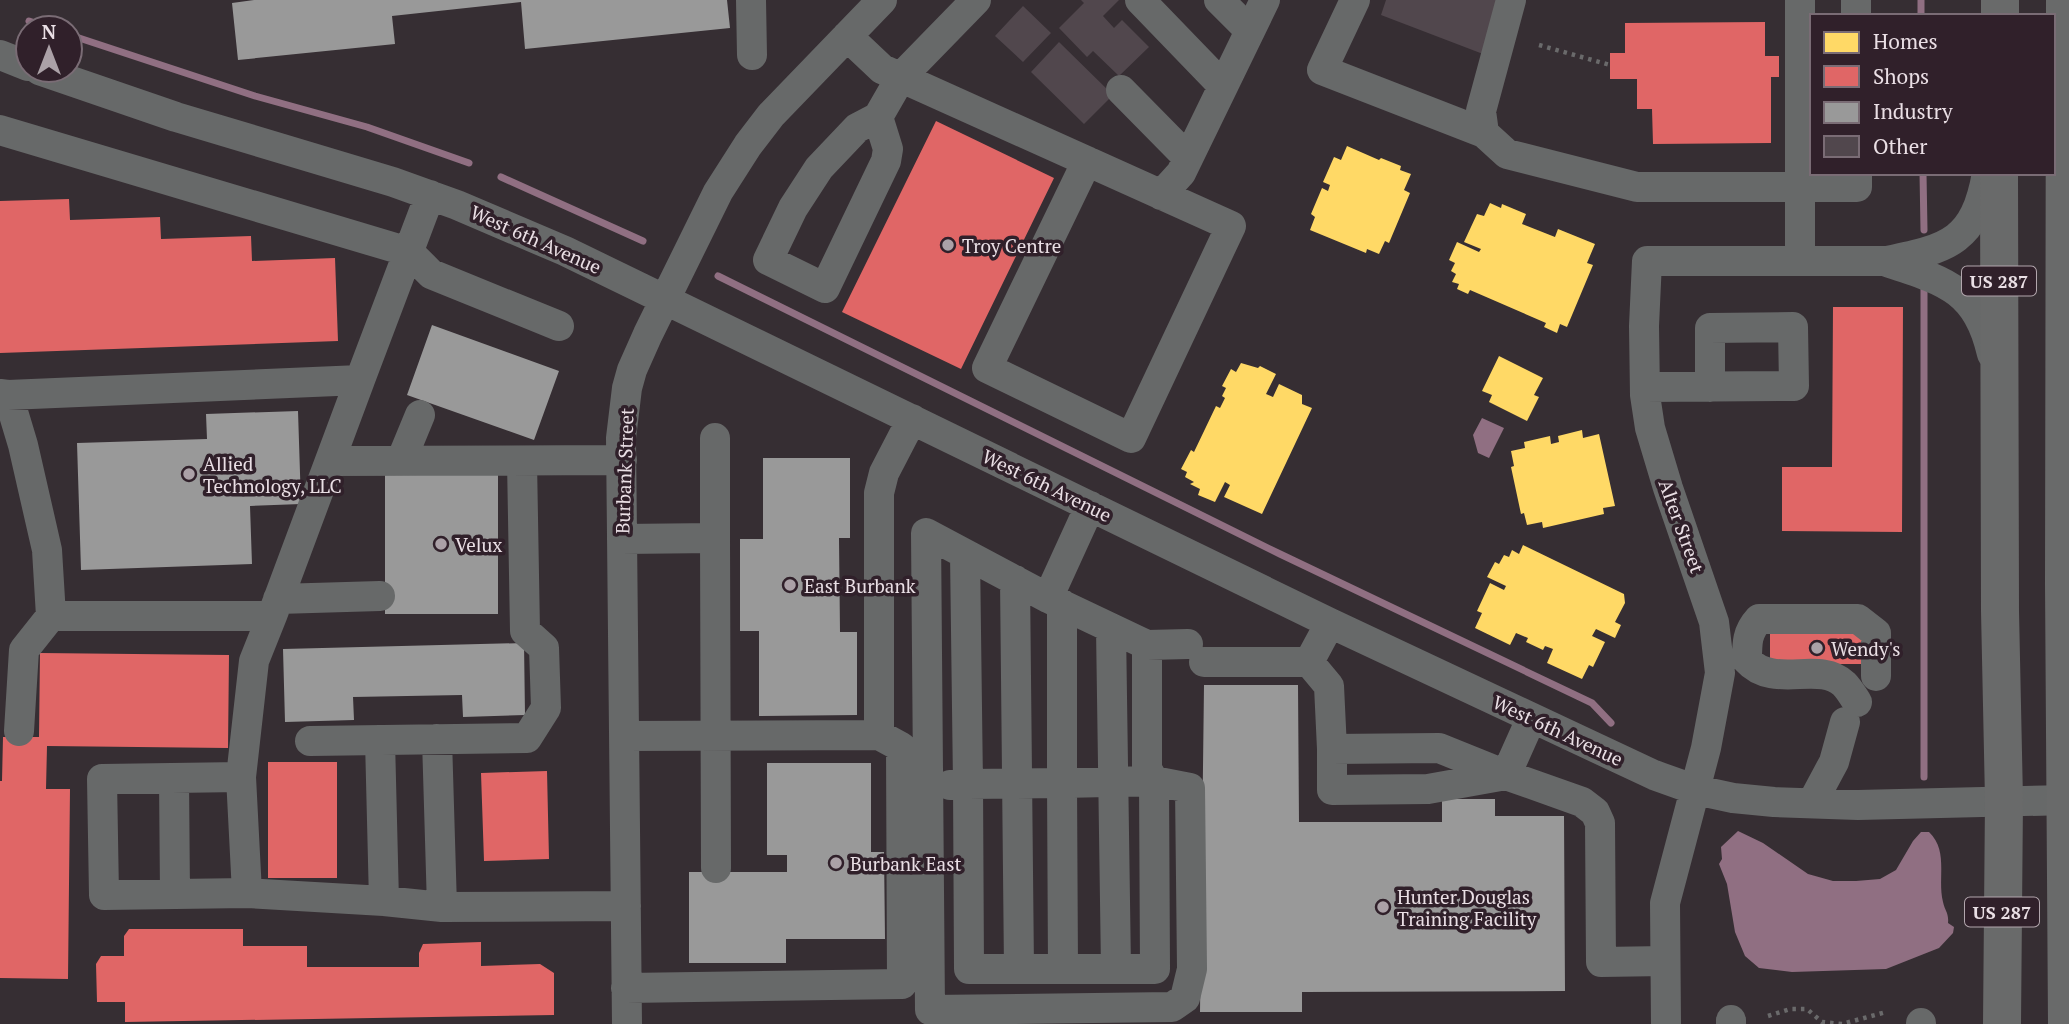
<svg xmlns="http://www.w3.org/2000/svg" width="2069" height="1024" font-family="'PT Serif',serif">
  <rect width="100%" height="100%" fill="#362e33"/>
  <path fill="#906f82" d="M1482 418 1504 428 1489 458 1478 453 1473 435Z
    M1738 831 1763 843 1808 874 1833 881H1856L1880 879 1896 870 1913 841 1921 832H1929C1949 851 1937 878 1943 902 1945 911 1949 913 1948 923L1954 927 1953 933 1939 948 1886 969 1792 972 1759 968 1745 956 1735 932 1727 884 1719 864 1722 859 1721 847Z"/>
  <path fill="#ffd966" d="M1347 146 1379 160 1381 158 1401 166 1400 170 1411 174 1404 190 1410 193 1389 243 1385 241 1379 254 1367 249 1366 253 1310 230 1315 217 1311 214 1322 188 1328 191 1330 185 1323 182 1334 157 1341 160Z
    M1490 203 1501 208 1502 204 1526 214 1522 224 1555 237 1558 229 1595 244 1587 263 1593 265 1567 327 1560 324 1557 333 1544 327 1546 323 1470 290 1468 294 1457 289 1459 284 1452 282 1456 274 1451 271 1455 263 1449 260 1457 242 1479 252 1481 249 1464 242 1477 214 1484 216Z
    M1499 356 1543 378 1534 395 1539 397 1527 421 1489 402 1492 395 1482 391Z
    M1241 363 1258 368 1260 366 1276 374 1266 394 1273 397 1279 384 1302 395V404L1312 408 1262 514 1224 497 1230 485 1225 482 1215 502 1198 495 1200 489 1190 484 1194 482 1185 477 1187 472 1181 469 1191 450 1194 452 1216 406 1220 408 1225 398 1222 396 1226 388 1222 386 1231 369 1236 372Z
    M1582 430 1583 438 1599 434 1615 506 1603 508 1604 514 1543 528 1542 522 1527 525 1524 513 1521 514 1511 467 1514 466 1511 451 1525 448 1524 442 1550 436 1551 444 1559 442 1558 436Z
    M1523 545 1624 594 1625 603 1615 622 1621 625 1615 638 1596 629 1592 636 1605 642 1593 667 1589 665 1582 679 1547 663 1553 649 1545 646 1543 650 1526 642 1528 638 1516 633 1510 645 1475 628 1482 613 1477 611 1490 583 1504 590 1506 586 1487 577 1495 562 1499 564 1504 555 1509 557 1512 550 1519 554Z"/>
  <path fill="#e06666" d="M1765 22V56H1779V77H1771V143L1653 144 1652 109H1637V79H1610V53H1625V23Z
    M936 121 1054 178 961 369 842 312Z
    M69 199 70 220 160 217 161 239 251 236 252 261 335 258 338 341 0 353V201Z
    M1833 307H1903L1902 532 1782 531V467H1832Z
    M1770 631 1863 633V664H1770Z
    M40 653 229 655 228 748 47 746 46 789H70L68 979 0 978V781H2L3 737H39Z
    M268 762H337V878H268Z
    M547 771 549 859 484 861 481 773Z
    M129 929H243V946H307V967H419V953L423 944 481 942V966L540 964 554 973V1015L125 1022V1002H97L96 964 101 956H124V936Z"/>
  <path fill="#999" d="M254 0H727L730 28 525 49 521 2 392 16 395 44 238 60 232 3Z
    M432 325 559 371 534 440 407 395Z
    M298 411 301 504 250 506 252 564 81 570 77 443 207 439 206 414Z
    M763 458H850V538H839L840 632H857V715L759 716V631H740V539H763Z
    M385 475H498V614H385Z
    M524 643 525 715 463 717 462 695 353 697 354 720 285 722 283 649Z
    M1204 685H1298L1299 822H1442V799H1495V816H1564L1565 991 1302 992V1012H1200Z
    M767 763H871V852H884L885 939H786V963H689V872H787V855H767Z"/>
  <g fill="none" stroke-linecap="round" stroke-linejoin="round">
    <path stroke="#906f82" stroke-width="7" d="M1921 0V16
      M29 21 50 28
      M70 35 255 96 367 127 469 163
      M1923 173 1924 230
      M501 177 643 241
      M718 276 1280 554 1592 703 1611 723
      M1924 288V777"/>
  </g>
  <path fill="#51474d" d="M1081 0H1119L1103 16 1114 28 1122 20 1149 47 1119 76 1093 51 1087 57 1059 28 1084 3Z
    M1386 0H1500L1483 54 1381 15Z
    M1023 6 1051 33 1023 62 995 36Z
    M1059 42 1113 95 1084 124 1031 72Z"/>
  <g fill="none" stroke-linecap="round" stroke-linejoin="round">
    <path stroke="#6a6a6b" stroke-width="4.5" stroke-dasharray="3.5 5" stroke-linecap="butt" d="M1539 45 1610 65
      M1768 1016 1790 1009H1807L1822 1022 1842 1024 1886 1012"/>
    <path stroke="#676969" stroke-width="30" d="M751 0 752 55
      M1140 0 1223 86
      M1219 0 1250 31
      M1355 0 1322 70 1484 133
      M1511 0 1481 111 1484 133 1507 154 1637 187H1857V173
      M1800 0V261
      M1856 0V16
      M847 36 882 69 1231 226 1131 438 987 368 1087 161
      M0 55 28 66
      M39 70 176 117 393 182 457 205 565 251 1330 623 1654 775 1696 790 1733 798 1774 802 1858 805 2069 800
      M1121 90 1188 158
      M878 117 888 149 886 161 825 288 768 260 793 208 819 168 857 128 878 117 901 77 976 0
      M0 130 409 252 431 274 559 326
      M1161 195 1181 173 1265 0
      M1887 262C1945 281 1977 289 1992 354
      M1645 387 1794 386 1793 327 1710 328V387
      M0 394 8 395 360 380 430 195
      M8 395 23 445 47 550 51 616H272L360 380
      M715 438V538
      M330 461 622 460
      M401 461 420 415
      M1090 506 1048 598 926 533 930 1010 1172 1007 1185 998 1192 969 1190 788 1154 781 1147 769V645
      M622 539 715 538 716 868
      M1015 580 1019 969
      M1048 598 1147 645 1188 644
      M278 599 380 596
      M1062 604V783L968 784 969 969C1031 969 1093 969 1155 969L1154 781 1062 783 1063 969
      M1330 623 1309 662 1329 686 1332 749
      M1111 628 1116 969
      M1204 662H1309
      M1857 702C1853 696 1849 689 1844 684 1819 660 1774 690 1747 660 1747 643 1747 632 1759 619H1858L1876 633V676
      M1531 719 1506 775 1439 748 1332 749V790L1428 789 1506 775 1582 802 1595 812 1600 823 1601 962 1665 961
      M19 731 24 650 51 616
      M624 736 879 735V493L884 473 912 419
      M437 739 442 907
      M380 740 384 901
      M310 741 527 738 546 708 544 648 525 631 522 461
      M241 777 102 779 104 895 247 893 241 777 254 661 272 616
      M174 778 175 894
      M950 785 968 784 965 554
      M1812 803 1834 762 1845 722
      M247 893 384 901 442 907 626 906
      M626 988 902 984 901 747 879 735
      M1731 1020V1024
      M1921 1023V1024
      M627 1024 621 438 627 388 632 370 648 334 718 192 748 145 771 115 882 0
      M1666 1024 1665 903 1706 748 1720 673 1714 622 1668 488 1650 428 1645 395 1644 326 1647 261H1887C1950 248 1975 241 1987 173"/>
    <path stroke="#696a6a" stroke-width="38" d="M2000 0V16
      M2065 0 2064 584 2067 1024
      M1999 173 2000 611 2004 800 2002 1024"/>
  </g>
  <g fill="#aba1a7" stroke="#30202a" stroke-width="2.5">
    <circle cx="948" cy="245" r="7"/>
    <circle cx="189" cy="474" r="7"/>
    <circle cx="441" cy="544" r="7"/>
    <circle cx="790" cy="585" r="7"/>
    <circle cx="1817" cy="648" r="7"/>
    <circle cx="836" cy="863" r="7"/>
    <circle cx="1383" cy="907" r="7"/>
  </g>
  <g text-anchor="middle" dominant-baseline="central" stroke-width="7" stroke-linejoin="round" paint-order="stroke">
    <g fill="#30202a" stroke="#b2a6ad" stroke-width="2">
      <rect x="1962" y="266.5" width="74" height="29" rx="5"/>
      <rect x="1965" y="897.5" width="74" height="29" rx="5"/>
    </g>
    <g font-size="18" font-weight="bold" fill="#eadfe5">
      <text x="1999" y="281">US 287</text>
      <text x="2002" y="912">US 287</text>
    </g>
    <g font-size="19" fill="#eadfe5" stroke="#30202a">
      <text transform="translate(536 239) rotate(24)">West 6th Avenue</text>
      <text transform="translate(624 471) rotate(-88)">Burbank Street</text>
      <text transform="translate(1047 485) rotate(26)">West 6th Avenue</text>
      <text transform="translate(1682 526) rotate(70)">Alter Street</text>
      <text transform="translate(1558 730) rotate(25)">West 6th Avenue</text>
    </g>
    <g font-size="19" fill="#eadfe5" stroke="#30202a" text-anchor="start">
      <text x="962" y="245">Troy Centre</text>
      <text x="203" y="463">Allied<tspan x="203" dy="22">Technology, LLC</tspan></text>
      <text x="455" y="544">Velux</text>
      <text x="804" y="585">East Burbank</text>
      <text x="1831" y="648">Wendy's</text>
      <text x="850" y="863">Burbank East</text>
      <text x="1397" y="896">Hunter Douglas<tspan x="1397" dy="22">Training Facility</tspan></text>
    </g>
  </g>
  <rect x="1810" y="14" width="245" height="161" fill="#30202a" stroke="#7a6c75" stroke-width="2"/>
  <rect x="1824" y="32" width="35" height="21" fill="#ffd966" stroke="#7a6c75" stroke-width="2"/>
  <text x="1873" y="49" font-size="21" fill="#eadfe5">Homes</text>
  <rect x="1824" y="66" width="35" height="21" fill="#e06666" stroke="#7a6c75" stroke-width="2"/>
  <text x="1873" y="84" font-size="21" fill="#eadfe5">Shops</text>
  <rect x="1824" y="102" width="35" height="21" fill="#999999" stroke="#7a6c75" stroke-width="2"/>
  <text x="1873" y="119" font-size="21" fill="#eadfe5">Industry</text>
  <rect x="1824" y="136" width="35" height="21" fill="#51474d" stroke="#7a6c75" stroke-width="2"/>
  <text x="1873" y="154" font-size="21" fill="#eadfe5">Other</text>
  <g transform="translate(49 49)"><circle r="33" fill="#30202a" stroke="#7a6c75" stroke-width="2"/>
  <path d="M0-5L12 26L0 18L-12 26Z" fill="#aba1a7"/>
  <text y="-10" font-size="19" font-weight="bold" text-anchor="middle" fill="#eadfe5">N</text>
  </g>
</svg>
